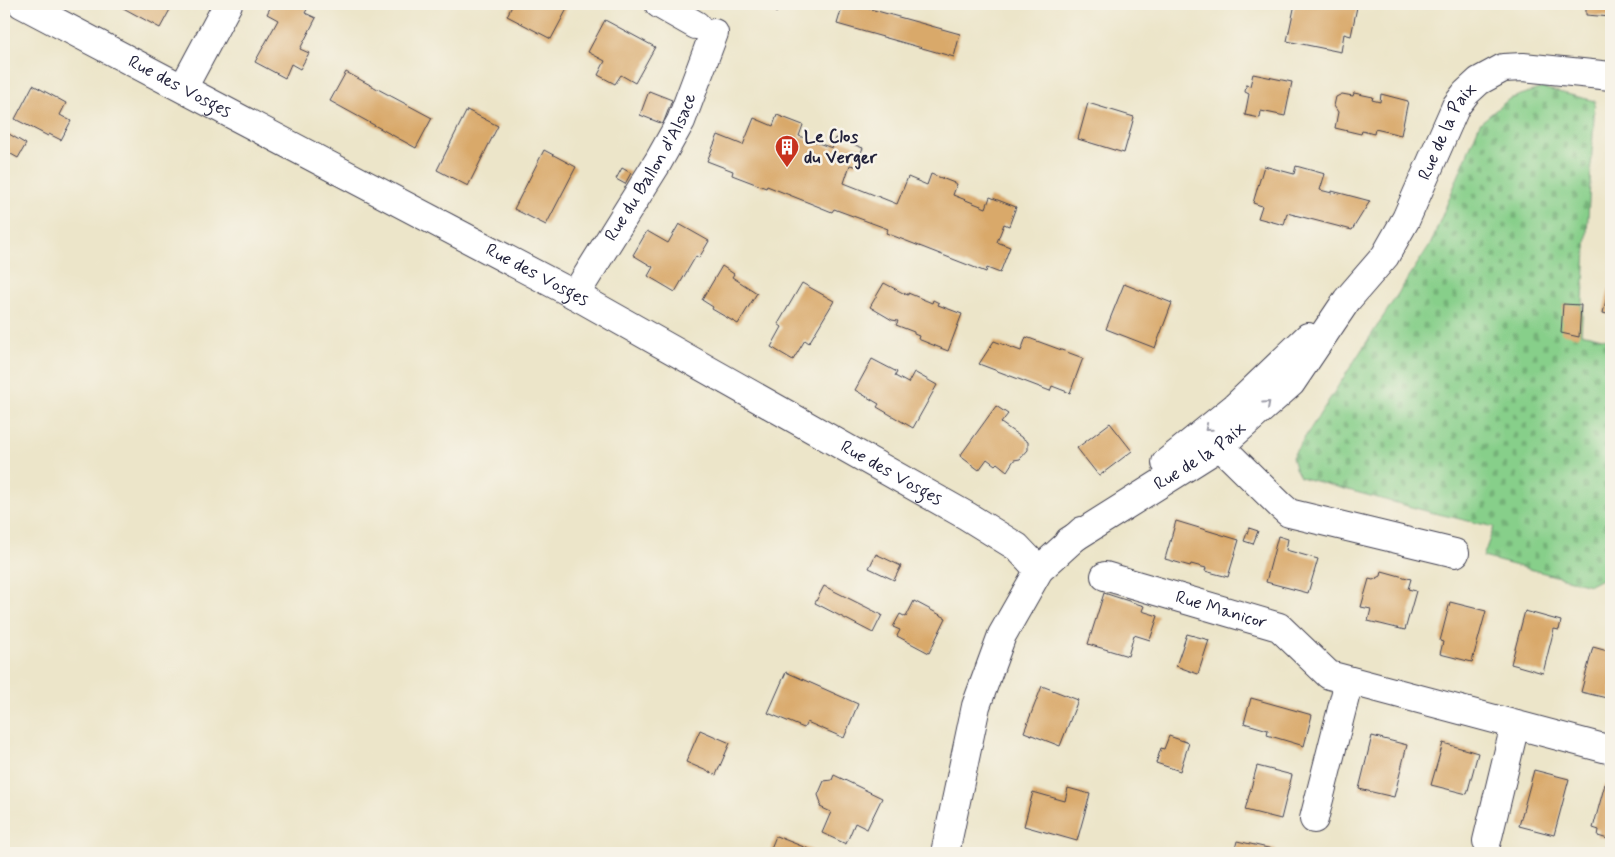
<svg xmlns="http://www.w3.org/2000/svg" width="1615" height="857" font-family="Mynerve,sans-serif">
  <defs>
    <pattern id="cemetery-stones" width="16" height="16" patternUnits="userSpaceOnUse" patternTransform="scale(1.25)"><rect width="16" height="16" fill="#87cf8a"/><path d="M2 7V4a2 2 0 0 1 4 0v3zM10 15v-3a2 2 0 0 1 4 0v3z" fill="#74b178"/></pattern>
  </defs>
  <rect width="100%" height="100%" fill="#f7f3e8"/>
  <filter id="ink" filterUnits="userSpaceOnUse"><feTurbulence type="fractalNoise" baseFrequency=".02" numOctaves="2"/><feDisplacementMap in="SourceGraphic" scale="10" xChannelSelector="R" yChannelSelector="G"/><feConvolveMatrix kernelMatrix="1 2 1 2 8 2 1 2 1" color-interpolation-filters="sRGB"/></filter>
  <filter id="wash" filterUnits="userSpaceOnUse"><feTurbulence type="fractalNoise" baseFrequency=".0096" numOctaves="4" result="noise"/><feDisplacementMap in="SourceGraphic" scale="20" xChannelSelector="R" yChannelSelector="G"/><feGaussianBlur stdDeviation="1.12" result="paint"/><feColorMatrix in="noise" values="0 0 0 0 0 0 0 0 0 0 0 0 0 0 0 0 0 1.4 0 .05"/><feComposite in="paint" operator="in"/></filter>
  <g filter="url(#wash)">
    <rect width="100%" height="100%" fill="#ece5c9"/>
    <path fill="url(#cemetery-stones)" stroke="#547862" d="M1542 88 1595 101 1581 333 1611 340V574L1590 585 1483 557 1494 527 1430 512 1300 477 1295 468 1292 457 1431 243 1480 123 1509 99Z"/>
    <g id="blocks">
      <path fill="#d9a96b" d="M116 4H173L160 28Z
        M272 4H310L305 13 316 18 300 49 309 53 300 69 291 64 285 78 255 62 278 20 267 14Z
        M513 4H555L567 9 551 39 507 16Z
        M768 4H785L776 13Z
        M843 4H852L960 34 954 57 837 24Z
        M1295 4H1342L1357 7 1351 36 1344 34 1341 52 1287 41Z
        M1586 4H1611V17L1586 15Z
        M605 20 655 47 635 83 621 75 615 84 598 75 605 61 588 52Z
        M346 72 432 118 416 148 330 101Z
        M1253 74 1292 82 1285 116 1261 111 1260 118 1245 115 1249 94 1245 92 1246 85 1250 86Z
        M33 85 66 103 60 115 71 121 61 140 49 134 48 136 15 119Z
        M649 91 672 100 663 124 640 115Z
        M1354 93 1373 97 1372 100 1380 102 1381 94 1408 101 1401 135 1375 129 1374 134 1362 131 1361 134 1335 128 1338 112 1334 106 1336 97 1342 94 1353 96Z
        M1088 103 1134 117 1124 153 1078 139Z
        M467 110 498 126 468 186 437 170Z
        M777 115 803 125 799 136 832 148 836 138 863 148 855 166 850 165 844 183 897 204 908 177 927 185 931 174 957 184 953 195 986 208 990 197 1016 207 1009 226 1004 224 997 242 1010 247 1000 273 987 268 986 272 886 233 888 229 834 209 832 212 767 186 766 188 732 175 733 171 707 161 718 135 743 145 754 118 773 126Z
        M4 131 26 144 18 158 4 150Z
        M544 150 576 167 546 225 514 209Z
        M1264 166 1294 174 1296 166 1325 174 1320 190 1332 193V191L1370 201 1352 230 1287 213 1284 225 1258 218 1262 206 1253 203Z
        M622 168 631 173 625 184 616 179Z
        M679 224 709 241 699 258 696 256 675 292 648 276 653 267 633 255 647 231 668 243Z
        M722 266 734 274 732 277 757 293 738 324 712 309 713 307 702 300Z
        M1611 280V315L1603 313Z
        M802 283 834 301 809 343 805 340 793 360 771 347 782 327 778 324Z
        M884 283 903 293 908 295V293L932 303 933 300 939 303 938 305 962 314 948 351 918 339 919 336 914 334V332L896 325 898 321 892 320 870 307Z
        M1124 284 1172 303 1155 348 1106 329Z
        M1563 304 1581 305 1579 337 1561 333Z
        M1026 337 1083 358 1070 393 1052 386 1050 391 979 364 994 341 1021 351Z
        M872 359 897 372 895 376 908 383 914 372 937 385 913 428 877 407 879 404 855 390Z
        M996 406 1008 414 1001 423 1028 442V450L1020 459 1014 460 1007 471 997 463 995 465 987 459 979 470 960 456Z
        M1110 423 1132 451 1099 476 1077 448Z
        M1176 521 1239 540 1228 577 1205 571 1206 568 1191 564 1190 566 1165 559Z
        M1249 528 1258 531 1253 544 1244 541Z
        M1278 536 1288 539 1286 550 1318 559 1308 593 1266 582Z
        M876 554 901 566 894 580 869 568Z
        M1382 571 1411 579 1408 589 1416 591 1405 630 1368 621 1371 609 1361 607 1369 579 1373 580 1381 576Z
        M824 586 882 615 873 633 815 603Z
        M1104 593 1144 606 1142 611 1158 616 1150 640 1134 635 1128 656 1088 644Z
        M914 601 946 618 929 653 897 636 900 630 893 627 900 614 906 617Z
        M1450 602 1486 611 1472 662 1440 654 1443 642 1440 641Z
        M1525 611 1561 621 1559 630 1554 629 1543 673 1511 664Z
        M1187 634 1209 640 1198 674 1176 666Z
        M1593 647 1611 652V699L1581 692Z
        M786 672 858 704 844 738 807 722 804 728 768 713Z
        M1042 686 1078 700 1060 746 1024 732Z
        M1251 698 1312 715 1304 746 1267 735 1268 730 1244 723Z
        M700 730 730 743 716 775 686 762Z
        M1169 736 1189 743 1180 771 1156 763 1161 748 1164 749Z
        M1372 736 1407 745 1394 797 1359 789Z
        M1443 743 1478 753 1467 794 1431 785Z
        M1257 766 1292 775 1281 819 1245 810Z
        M1534 770 1569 779 1554 835 1519 826Z
        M834 775 882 798 867 829 855 823 846 844 822 833 831 812 820 807 821 803 818 795 824 781 832 780Z
        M1605 784 1611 785V840L1598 836 1599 830 1593 828Z
        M1068 788 1090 794 1077 841 1024 826 1033 792 1065 801Z
        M776 836 814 851 813 853H769Z
        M1237 841 1277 850 1276 853H1234Z"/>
    </g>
  </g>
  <g filter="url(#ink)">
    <use href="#blocks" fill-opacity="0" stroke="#403f50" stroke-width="1"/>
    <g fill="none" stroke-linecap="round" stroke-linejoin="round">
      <defs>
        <g id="minor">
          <path id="s1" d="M22 4 575 295 967 516 1017 547 1039 570"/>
          <path d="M659 4 696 25"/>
          <path d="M183 88 228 4"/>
          <path id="s2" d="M575 295 658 162 681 121 714 33"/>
          <path d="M1220 446 1280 505 1289 513 1455 553"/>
          <path d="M1166 463 1234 408 1308 337"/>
          <path id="s3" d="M1069 541 1220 446 1291 383 1347 300 1385 256 1406 219 1456 106 1466 93 1479 81 1503 68 1523 67 1611 76"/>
          <path id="s4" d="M1105 576 1279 627 1329 675 1611 750"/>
          <path d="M1314 819 1349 681"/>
          <path d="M1487 841 1515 725"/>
          <path d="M945 853 976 706 1002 635 1039 570 1082 531"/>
        </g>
      </defs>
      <use href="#minor" stroke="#403f50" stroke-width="30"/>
      <use href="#minor" stroke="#fff" stroke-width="28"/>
    </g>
    <defs><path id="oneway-chevron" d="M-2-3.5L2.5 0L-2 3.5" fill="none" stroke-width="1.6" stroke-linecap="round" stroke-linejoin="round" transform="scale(1.25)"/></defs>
    <g stroke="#9c9ca7">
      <use href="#oneway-chevron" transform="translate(1267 404) rotate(-42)"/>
      <use href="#oneway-chevron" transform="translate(1208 428) rotate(141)"/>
    </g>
  </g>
  <defs>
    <symbol id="building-pin" viewBox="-11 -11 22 30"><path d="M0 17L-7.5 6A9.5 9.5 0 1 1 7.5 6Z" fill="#c8321e" stroke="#f7f3e8"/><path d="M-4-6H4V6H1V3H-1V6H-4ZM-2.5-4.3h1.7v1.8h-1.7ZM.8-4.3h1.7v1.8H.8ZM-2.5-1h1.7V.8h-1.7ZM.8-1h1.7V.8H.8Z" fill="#fff"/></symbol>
  </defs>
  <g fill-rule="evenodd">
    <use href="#building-pin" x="773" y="133" width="28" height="38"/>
  </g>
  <g text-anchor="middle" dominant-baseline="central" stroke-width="5" stroke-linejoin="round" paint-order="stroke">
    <g font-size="18" fill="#22223b" stroke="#f7f3e8">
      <text stroke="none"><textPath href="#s1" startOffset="178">Rue des Vosges</textPath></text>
      <text stroke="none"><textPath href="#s3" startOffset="571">Rue de la Paix</textPath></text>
      <text stroke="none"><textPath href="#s2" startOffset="149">Rue du Ballon d'Alsace</textPath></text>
      <text stroke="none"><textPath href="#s1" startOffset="582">Rue des Vosges</textPath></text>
      <text stroke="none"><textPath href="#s3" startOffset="156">Rue de la Paix</textPath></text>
      <text stroke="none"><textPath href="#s1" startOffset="988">Rue des Vosges</textPath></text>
      <text stroke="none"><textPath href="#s4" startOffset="121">Rue Manicor</textPath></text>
    </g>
    <g font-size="18" font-weight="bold" fill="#22223b" stroke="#f7f3e8" text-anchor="start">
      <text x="804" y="137">Le Clos<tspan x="804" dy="21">du Verger</tspan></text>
    </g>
  </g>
  <rect width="1615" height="857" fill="none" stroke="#f7f3e8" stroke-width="20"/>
</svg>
